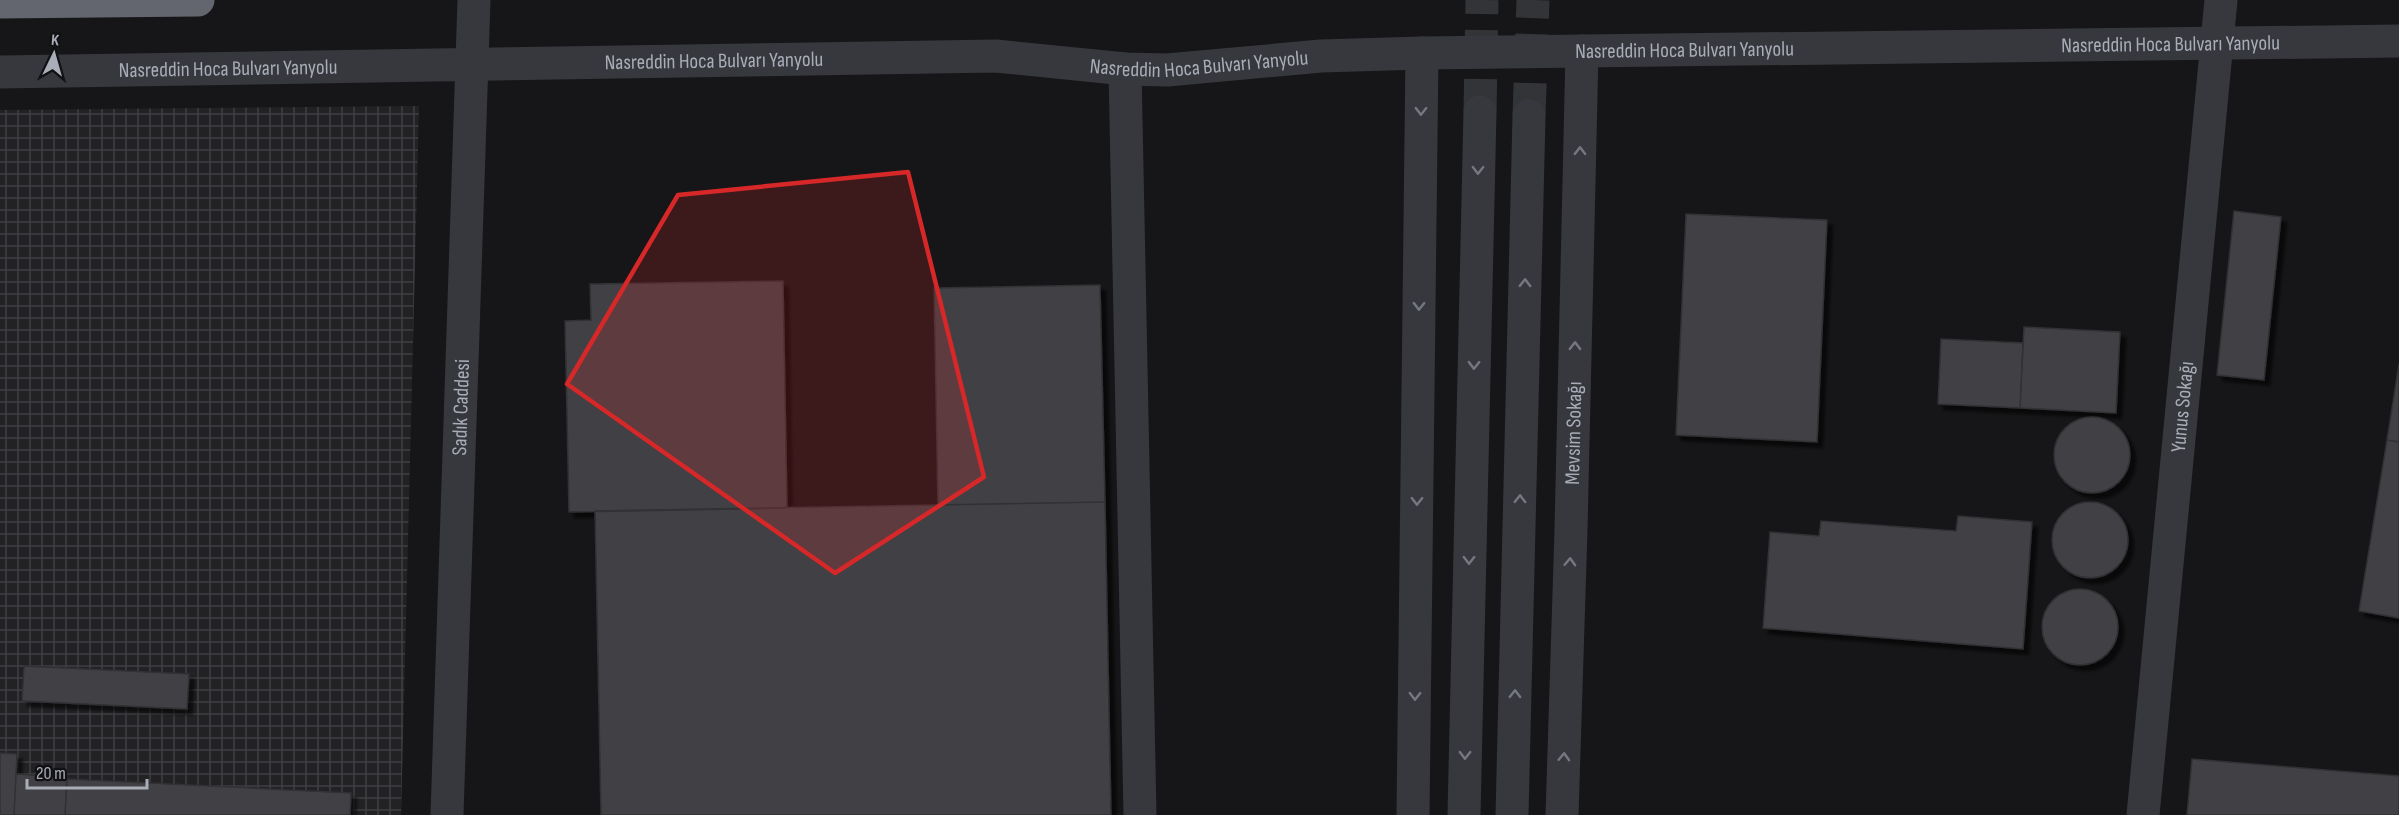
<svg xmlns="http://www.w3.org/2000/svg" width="2399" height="815" font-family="'Sofia Sans Condensed',sans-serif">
  <defs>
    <pattern id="industrial-grid" width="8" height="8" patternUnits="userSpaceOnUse" patternTransform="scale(1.5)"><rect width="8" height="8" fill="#222225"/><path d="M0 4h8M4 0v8" fill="none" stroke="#3f3f43"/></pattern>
    <filter id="shadow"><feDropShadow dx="5.5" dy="5.5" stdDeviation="1.5" flood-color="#0009"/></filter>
  </defs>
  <rect width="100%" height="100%" fill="#161618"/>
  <path fill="url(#industrial-grid)" d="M419 106 401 815H0V110Z"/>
  <path fill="#404145" stroke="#303034" stroke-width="1.5" filter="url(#shadow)" d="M2234 211 2281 217 2264 380 2217 375Z
    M1686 214 1827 220 1817 442 1676 435Z
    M783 281 787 508 569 512 565 321 591 320 590 284Z
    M1100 285 1105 502 938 505 934 288Z
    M2024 327 2120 332 2116 413 2020 408Z
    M1941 339 2023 343 2020 408 1938 404Z
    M2399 364V442L2387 440Z
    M2054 455a38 38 0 1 1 76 0a38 38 0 1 1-76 0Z
    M2387 440 2399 442V618L2359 611Z
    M1105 502 1111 815H601L595 511Z
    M2052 540a38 38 0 1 1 76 0a38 38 0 1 1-76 0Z
    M1958 516 2032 522 2023 649 1763 628 1770 532 1819 536 1821 521 1956 531Z
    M2042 627a38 38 0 1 1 76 0a38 38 0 1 1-76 0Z
    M24 666 189 674 187 709 22 701Z
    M0 753 17 754 14 815H0Z
    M2192 759 2399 776V815H2187Z
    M16 774 67 777 65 815H14Z
    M67 779 351 793 350 815H65Z"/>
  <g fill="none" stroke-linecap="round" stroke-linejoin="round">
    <path stroke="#333438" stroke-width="33" stroke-dasharray="33 16" stroke-linecap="butt" d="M1480 112 1482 0
      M1529 116 1533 0"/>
    <g stroke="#37383d" stroke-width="33">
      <path d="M1125 69 1140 815"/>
      <path id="s1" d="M0 72 996 56 1125 69 1167 70 1321 56 1422 53 2399 41"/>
      <path id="s2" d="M447 815 474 0"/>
      <path d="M1413 815 1422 53"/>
      <path d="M1464 815 1480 112"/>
      <path d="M1512 815 1529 116"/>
      <path id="s3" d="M1562 815 1571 530 1582 51"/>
      <path id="s4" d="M2143 815 2221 0"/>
    </g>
    <path stroke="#63666e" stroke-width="33" d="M0 2 198 0"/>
  </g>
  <defs><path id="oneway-chevron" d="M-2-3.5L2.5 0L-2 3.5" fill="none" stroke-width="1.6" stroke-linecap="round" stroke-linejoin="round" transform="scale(1.5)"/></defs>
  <g stroke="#757881">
    <use href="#oneway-chevron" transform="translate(1421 111) rotate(91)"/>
    <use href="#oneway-chevron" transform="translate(1580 151) rotate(-89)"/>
    <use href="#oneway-chevron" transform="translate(1478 170) rotate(91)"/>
    <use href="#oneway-chevron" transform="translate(1525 283) rotate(-89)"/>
    <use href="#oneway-chevron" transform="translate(1419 306) rotate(91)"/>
    <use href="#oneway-chevron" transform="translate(1575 346) rotate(-89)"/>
    <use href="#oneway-chevron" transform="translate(1474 365) rotate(91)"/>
    <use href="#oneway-chevron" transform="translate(1520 499) rotate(-89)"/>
    <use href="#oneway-chevron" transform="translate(1417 501) rotate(91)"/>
    <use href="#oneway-chevron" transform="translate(1469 560) rotate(91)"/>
    <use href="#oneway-chevron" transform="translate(1570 562) rotate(-88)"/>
    <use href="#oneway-chevron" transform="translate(1515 694) rotate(-89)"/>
    <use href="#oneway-chevron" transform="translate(1415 696) rotate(91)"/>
    <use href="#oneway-chevron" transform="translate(1465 755) rotate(91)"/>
    <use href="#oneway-chevron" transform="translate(1564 757) rotate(-88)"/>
  </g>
  <path fill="#d62828" fill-opacity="0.2" stroke="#d62828" stroke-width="4.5" stroke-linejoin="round" d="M908 172 984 477 835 573 567 384 678 195Z"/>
  <g text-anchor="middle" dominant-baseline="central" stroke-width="4.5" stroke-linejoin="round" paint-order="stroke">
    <g font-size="21" fill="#a8adb8" stroke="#111113">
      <text stroke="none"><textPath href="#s1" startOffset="2172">Nasreddin Hoca Bulvarı Yanyolu</textPath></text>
      <text stroke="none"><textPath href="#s1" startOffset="1686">Nasreddin Hoca Bulvarı Yanyolu</textPath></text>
      <text stroke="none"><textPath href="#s1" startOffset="714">Nasreddin Hoca Bulvarı Yanyolu</textPath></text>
      <text stroke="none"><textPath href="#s1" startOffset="1200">Nasreddin Hoca Bulvarı Yanyolu</textPath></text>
      <text stroke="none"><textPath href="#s1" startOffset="228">Nasreddin Hoca Bulvarı Yanyolu</textPath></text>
      <text stroke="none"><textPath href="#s2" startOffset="408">Sadık Caddesi</textPath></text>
      <text stroke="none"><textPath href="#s4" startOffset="410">Yunus Sokağı</textPath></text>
      <text stroke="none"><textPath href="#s3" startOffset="382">Mevsim Sokağı</textPath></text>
    </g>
  </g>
  <g transform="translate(54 54) rotate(5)" stroke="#111113" stroke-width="4.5" paint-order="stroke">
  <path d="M0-4.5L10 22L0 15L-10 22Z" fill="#a8adb8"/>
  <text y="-9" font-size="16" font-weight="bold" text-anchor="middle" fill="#a8adb8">K</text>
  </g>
  <path d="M27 779v9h120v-9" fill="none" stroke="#a8adb8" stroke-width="3"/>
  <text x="36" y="779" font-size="18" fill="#a8adb8" stroke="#111113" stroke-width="4.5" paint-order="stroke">20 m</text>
</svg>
